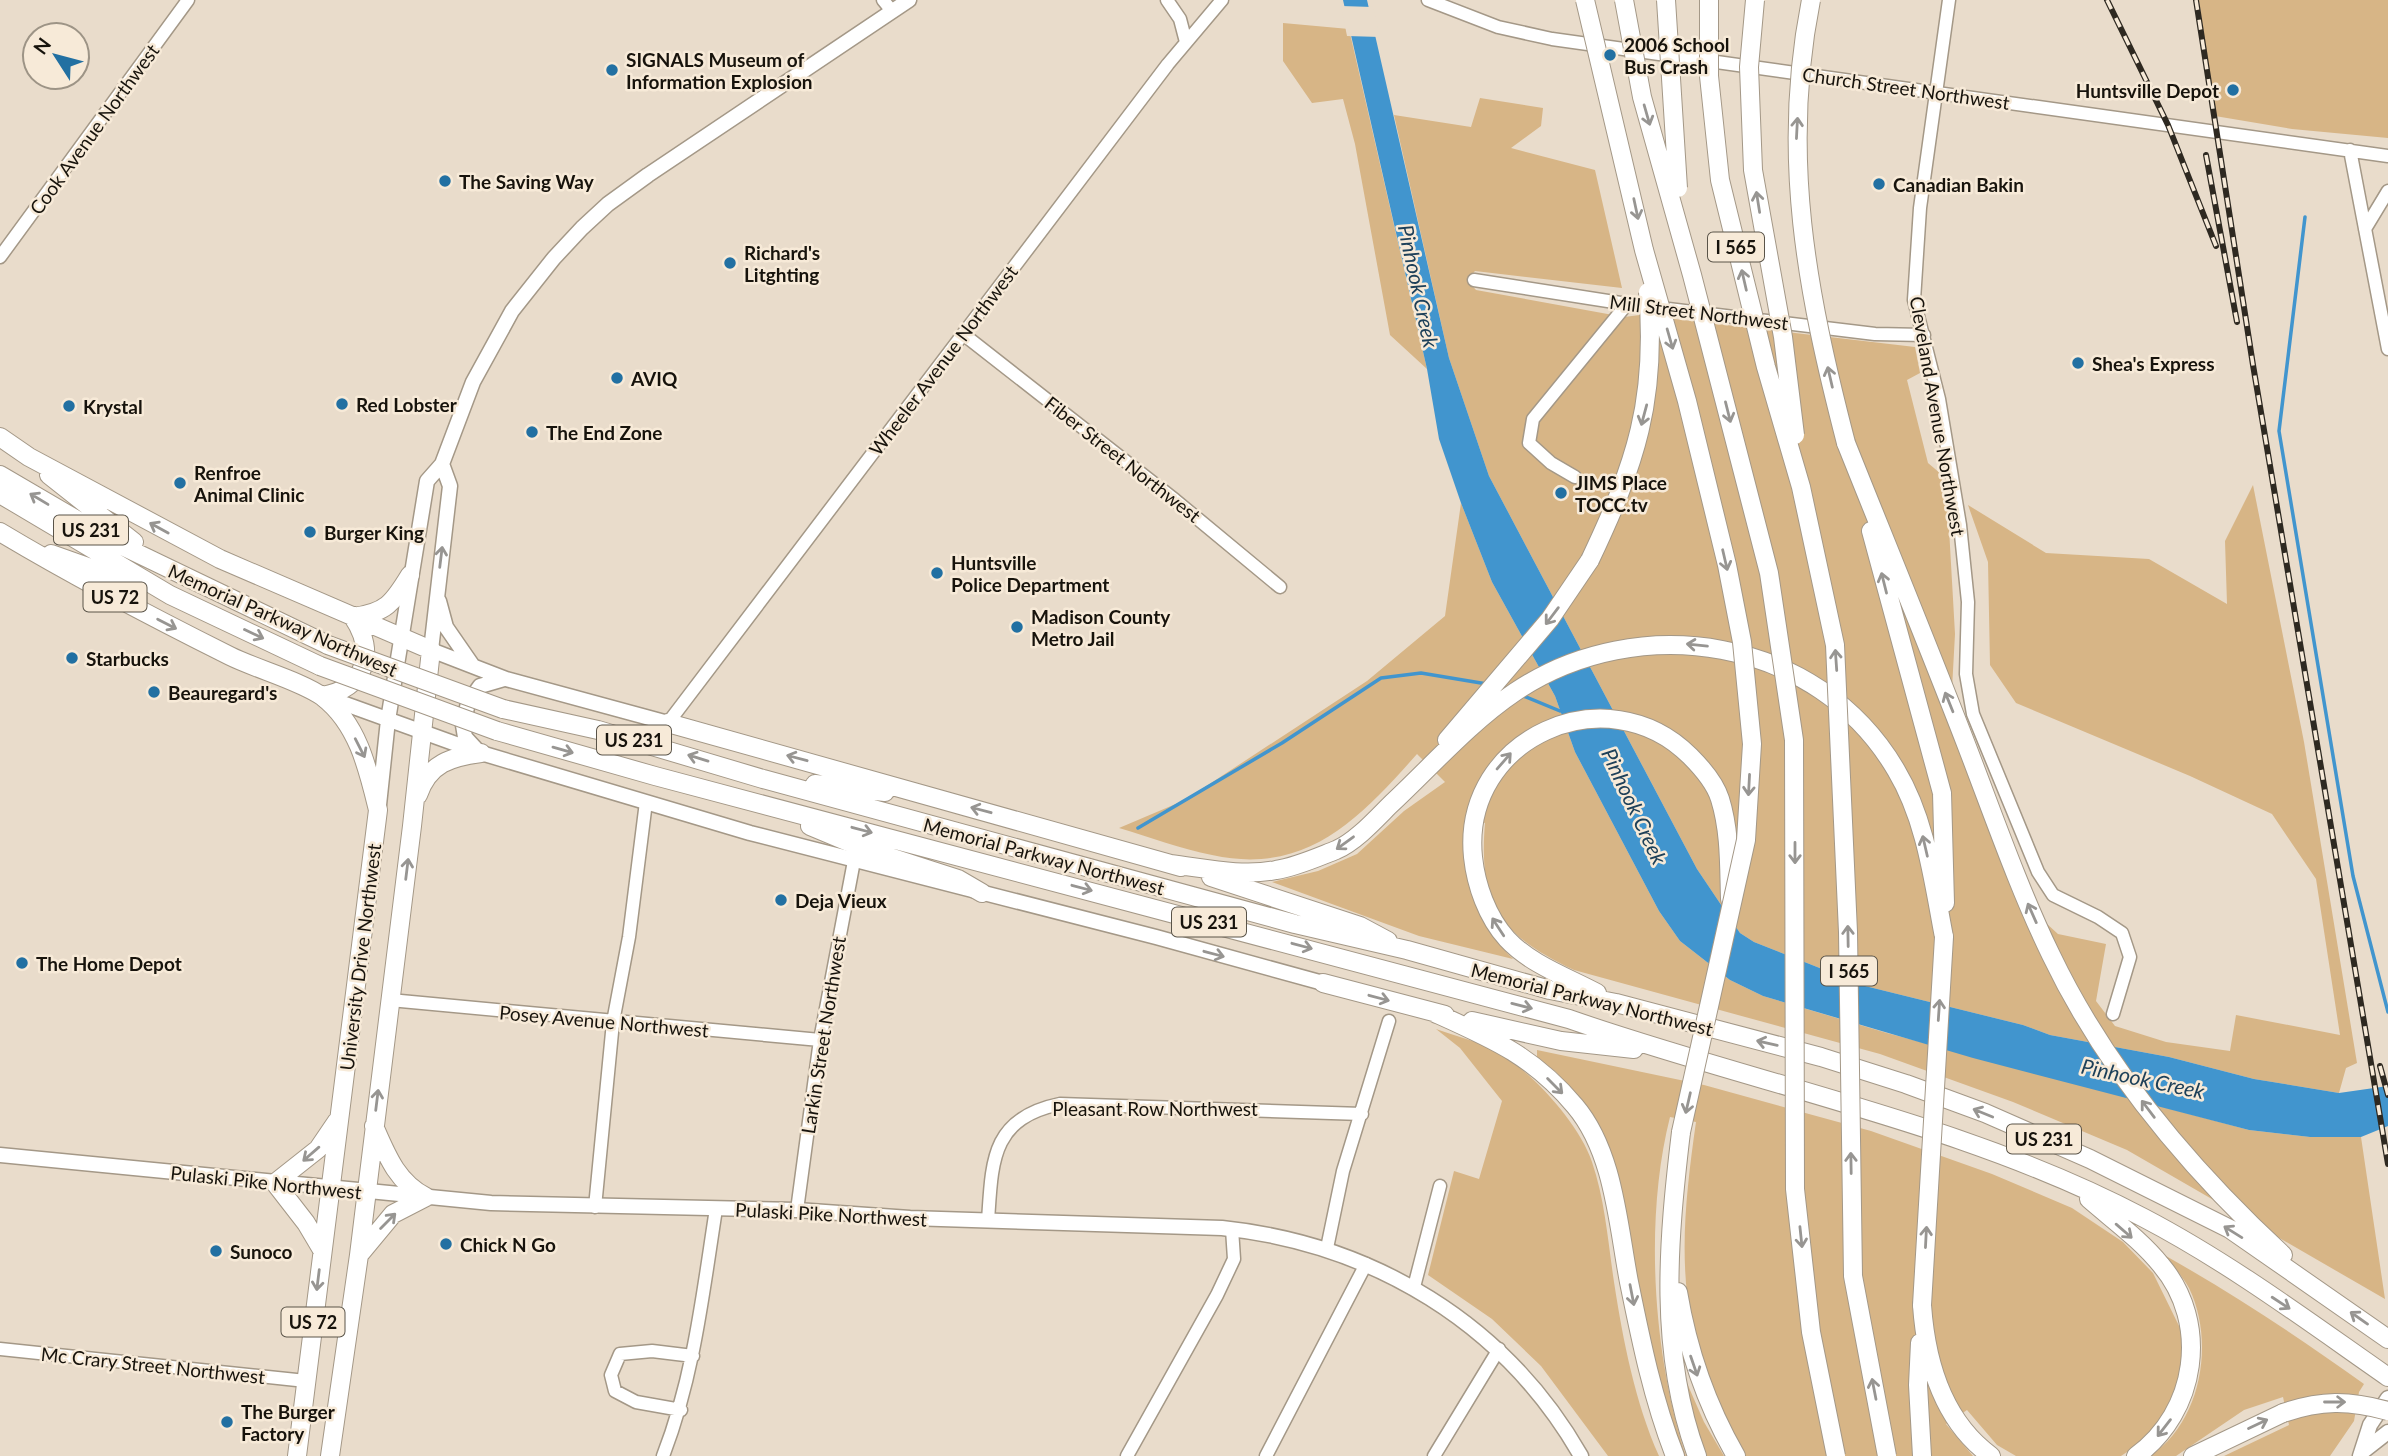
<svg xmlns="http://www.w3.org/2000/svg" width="2388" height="1456" font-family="Lato,sans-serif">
  <rect width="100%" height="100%" fill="#e9dccb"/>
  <path fill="#d7b586" d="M2199 0H2388V138L2292 129 2215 116Z
    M1283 23 1349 29 1427 369 1390 335 1355 144 1343 99 1312 103 1283 61Z
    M1480 98 1543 108 1541 126 1511 148 1595 170 1622 288 1475 271 1467 280 1476 290 1624 317 1640 315 1915 347 1920 373 1907 380 1928 463 1941 474 1948 511 1955 634 1950 725 2013 893 2058 934 2106 944 2096 1001 2115 1026 2166 1042 2230 1051 2236 1015 2340 1035 2316 879 2272 814 2190 776 2016 703 1990 665 1988 562 1968 505 2046 553 2149 559 2227 604 2225 541 2253 485 2304 742 2357 1063 2346 1068 2339 1093 2254 1079 2169 1057 2050 1035 2023 1025 1865 986 1754 942 1740 933 1697 869 1489 476 1449 358 1394 115 1471 127Z
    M1461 503 1492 582 1555 696 1575 752 1659 911 1680 941 1730 980 1763 996 1887 1033 2249 1130 2310 1137H2361L2385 1299 2127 1150 2013 1102 1880 1054 1574 970C1501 935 1478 906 1485 823L1465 818C1459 871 1475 921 1513 959L1419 936 1272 882 1318 871 1357 854 1404 811 1445 782 1417 754C1360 818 1307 876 1212 855 1181 849 1150 837 1119 828L1185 800 1367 681 1445 616Z
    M1436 1029C1455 1036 1478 1041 1496 1051 1531 1071 1579 1123 1592 1162 1605 1200 1608 1242 1614 1282 1623 1340 1635 1402 1659 1456H1608L1541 1366 1492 1319 1428 1275 1454 1171 1479 1179 1502 1101 1460 1048Z
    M1537 1050 1704 1085 1871 1131 1992 1174 2072 1208 2123 1242 2153 1273 2182 1332V1370L2165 1413 2145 1440 2121 1456H2016L1997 1445 1967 1410 1946 1424 1973 1456H1746C1727 1433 1717 1408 1707 1380 1675 1292 1683 1213 1696 1122L1670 1117C1644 1220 1653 1356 1686 1456H1681L1582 1103 1556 1072 1537 1058Z
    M2166 1256C2235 1295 2300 1338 2364 1384L2359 1392 2354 1421 2330 1456H2224L2289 1425 2283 1397 2244 1410 2176 1456H2150C2202 1422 2215 1341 2189 1288 2183 1277 2173 1266 2166 1256Z
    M1683 1374 1704 1422 1724 1456H1697Z"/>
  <path fill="#4195ce" d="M1343 0H1367L1449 358 1489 476 1697 869 1740 933 1754 942 1865 986 2023 1025 2050 1035 2169 1057 2254 1079 2339 1093 2388 1086V1126L2361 1137H2310L2249 1130 1973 1058 1763 996 1730 980 1680 941 1659 911 1575 752 1555 696 1492 582 1461 503 1439 439 1427 369Z"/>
  <path fill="#e9dccb" d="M1341 6 1373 7 1380 37 1347 36Z"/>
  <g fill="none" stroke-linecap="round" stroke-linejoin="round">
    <path stroke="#4195ce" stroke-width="3.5" d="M2305 217 2279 431 2353 876 2388 1012
      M1521 695 1560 711
      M1138 828 1282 743 1381 678 1421 673 1487 684"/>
    <defs>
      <path id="minor" d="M883 0 892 11
        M1167 0 1180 19 1186 42
        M1428 0 1498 27 1552 39 2388 156
        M1949 0 1920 208 1914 300 1939 399 1960 525 1968 602 1966 674 1973 714 2038 872 2053 895 2098 917 2122 933 2130 957 2113 1014
        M2350 150 2388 349
        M2365 229 2388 191
        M0 257 188 0
        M1474 280 1627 304 1875 334 1924 335
        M963 334 1175 500 1280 587
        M1575 477 1551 463 1529 443 1533 419 1627 304
        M668 723 1168 64 1222 0
        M390 1000 820 1040
        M595 1207 613 1022 629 937 646 802
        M797 1210 820 1040 854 861
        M988 1221C992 1161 991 1118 1060 1104L1362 1114
        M1327 1248 1343 1171 1389 1021
        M1414 1287 1440 1186
        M0 1349 306 1381
        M681 1410 636 1402 615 1391 611 1375 620 1354 652 1351 693 1356
        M663 1456C694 1376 703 1292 716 1209
        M1127 1456 1217 1295 1234 1259 1232 1229
        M1266 1456 1366 1264
        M1434 1456 1499 1349"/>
      <path id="major" d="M442 464 450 486 431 650 506 679 668 723
        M439 601 446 627 473 666
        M326 697 481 753 750 833 1156 937 1323 983
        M477 750 465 737 463 725 468 703 480 686 504 679
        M379 805 388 720 427 481 442 464 473 382 512 311 554 258 582 228 608 204 648 175 909 0
        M0 1155 491 1203 797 1210 910 1218 1222 1228C1373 1244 1505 1323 1581 1456
        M2361 1453 2388 1432
        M2360 1456 2370 1425 2388 1398"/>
      <path id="highway" d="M0 437 29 457 220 559 431 650 412 826 359 1255 330 1456
        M1846 443C1886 543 1927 643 1966 744 1993 814 2018 887 2051 955 2106 1070 2190 1169 2283 1255
        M0 475 118 544 328 645
        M49 475 134 542
        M0 494 170 595 320 666
        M1871 531 1942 793 1945 903
        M0 532C75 577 152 617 230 656 256 669 301 681 323 697 358 724 368 769 378 810L297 1456
        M51 554 130 582
        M353 617C386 613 393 603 410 575
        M322 696C365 689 377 653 353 617
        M503 709 598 730 763 779 1295 924 1407 950 1550 990 1616 1003 1821 1057 1906 1084 1985 1113 2090 1159 2230 1229 2388 1339
        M668 723 1181 867
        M497 731 655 776 1569 1019C1758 1085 1967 1124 2144 1218 2230 1263 2309 1322 2388 1377
        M1447 740 1550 619 1590 560
        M815 784 885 792
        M418 795C429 763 451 757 481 753
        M810 826 865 849 958 879 982 893
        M1170 864C1204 868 1242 877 1276 870 1296 867 1318 857 1336 850 1355 842 1375 820 1389 806 1430 768 1469 723 1515 692 1638 609 1818 637 1896 770 1926 820 1933 880 1944 937
        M1211 877 1360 926 1388 941
        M1323 983 1445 1015
        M1597 993C1567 977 1530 964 1507 939 1487 917 1476 885 1473 857 1461 738 1607 673 1690 756 1702 768 1715 783 1720 799 1730 831 1729 866 1730 899
        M1435 1013C1493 1039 1533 1056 1575 1106 1614 1152 1618 1225 1629 1282 1641 1341 1653 1400 1675 1456
        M1472 1021 1561 1041 1634 1049
        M374 1126C387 1156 397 1182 426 1197
        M1681 1132C1668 1241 1658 1351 1697 1456
        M2089 1199C2113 1220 2141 1240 2161 1265 2210 1323 2197 1412 2136 1456
        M322 1250 306 1223 275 1183 318 1149 337 1121
        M359 1255 393 1214 426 1197
        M1678 1292C1688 1352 1706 1404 1736 1456
        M1922 1305C1926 1362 1943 1421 1991 1456
        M1920 1343 1918 1385 1922 1456
        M2193 1456 2283 1413"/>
    </defs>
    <use href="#minor" stroke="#a49887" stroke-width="15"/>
    <use href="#major" stroke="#a49887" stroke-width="17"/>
    <use href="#highway" stroke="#a49887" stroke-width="20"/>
    <use href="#minor" stroke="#fff" stroke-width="12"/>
    <use href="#major" stroke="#fff" stroke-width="14"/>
    <use href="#highway" stroke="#fff" stroke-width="18"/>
    <defs>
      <path id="rail" d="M2107 0 2168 125 2216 246
        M2196 0 2253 365 2388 1164
        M2206 155 2237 322
        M2380 1066 2388 1095"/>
    </defs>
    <use href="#rail" stroke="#2e2921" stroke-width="6"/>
    <use href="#rail" stroke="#f7ead8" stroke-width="3.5" stroke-dasharray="10" stroke-linecap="butt"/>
    <defs>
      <path id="highway-bridge" d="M1585 0 1644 250 1687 401 1727 565 1742 642 1752 744 1746 840 1681 1132
        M1624 0 1642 97 1692 275 1769 573 1794 740 1795 1189 1811 1332 1836 1456
        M1666 0 1678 188
        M1709 0V76L1720 180 1766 367 1801 487 1835 645 1848 932 1853 1276 1887 1456
        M1755 0 1749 67 1753 170 1783 337 1795 435
        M1811 0C1780 155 1807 293 1846 443
        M1590 560C1636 463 1657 400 1648 292
        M328 645 503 709
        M320 666 497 731
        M1922 1305 1944 937
        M2283 1413C2321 1400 2349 1400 2388 1411"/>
    </defs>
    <use href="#highway-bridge" stroke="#a49887" stroke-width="20" stroke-linecap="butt"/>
    <use href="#highway-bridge" stroke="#fff" stroke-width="18"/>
  </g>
  <defs><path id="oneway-shaft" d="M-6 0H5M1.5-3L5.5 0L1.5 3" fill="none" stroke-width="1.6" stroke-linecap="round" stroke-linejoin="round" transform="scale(1.75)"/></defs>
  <g stroke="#979592">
    <use href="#oneway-shaft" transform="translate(1647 115) rotate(74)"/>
    <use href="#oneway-shaft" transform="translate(1797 128) rotate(-87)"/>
    <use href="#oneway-shaft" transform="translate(1758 202) rotate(-99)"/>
    <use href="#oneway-shaft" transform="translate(1636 209) rotate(78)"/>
    <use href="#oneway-shaft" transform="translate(1744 280) rotate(-103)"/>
    <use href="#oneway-shaft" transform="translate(1670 339) rotate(74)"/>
    <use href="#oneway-shaft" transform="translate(1830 377) rotate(-103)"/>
    <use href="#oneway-shaft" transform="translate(1728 412) rotate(76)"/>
    <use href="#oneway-shaft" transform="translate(1644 415) rotate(105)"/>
    <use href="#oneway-shaft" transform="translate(39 499) rotate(-149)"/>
    <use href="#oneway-shaft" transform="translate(159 528) rotate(-151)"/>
    <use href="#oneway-shaft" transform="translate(441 557) rotate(-83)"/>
    <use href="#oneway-shaft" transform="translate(1725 560) rotate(77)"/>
    <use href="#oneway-shaft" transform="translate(1884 583) rotate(-104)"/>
    <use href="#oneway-shaft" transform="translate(1552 616) rotate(127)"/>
    <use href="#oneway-shaft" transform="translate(167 624) rotate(27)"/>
    <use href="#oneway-shaft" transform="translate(254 634) rotate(25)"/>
    <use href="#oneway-shaft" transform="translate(1697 645) rotate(-174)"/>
    <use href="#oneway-shaft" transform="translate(1836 660) rotate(-94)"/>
    <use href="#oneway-shaft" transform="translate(1949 702) rotate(-112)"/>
    <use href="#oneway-shaft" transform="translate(360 748) rotate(63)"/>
    <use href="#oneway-shaft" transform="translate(563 750) rotate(16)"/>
    <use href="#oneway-shaft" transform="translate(698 758) rotate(-163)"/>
    <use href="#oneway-shaft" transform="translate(797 758) rotate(-165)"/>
    <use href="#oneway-shaft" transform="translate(1504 761) rotate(-49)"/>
    <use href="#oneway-shaft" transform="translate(1749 785) rotate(93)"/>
    <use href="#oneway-shaft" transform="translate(981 810) rotate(-165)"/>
    <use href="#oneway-shaft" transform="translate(862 830) rotate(15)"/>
    <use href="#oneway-shaft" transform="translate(1345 843) rotate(144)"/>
    <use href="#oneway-shaft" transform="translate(1925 846) rotate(-103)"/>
    <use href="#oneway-shaft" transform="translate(1795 853) rotate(90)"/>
    <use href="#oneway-shaft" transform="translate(407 869) rotate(-83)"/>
    <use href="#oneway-shaft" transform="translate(1082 888) rotate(15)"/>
    <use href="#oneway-shaft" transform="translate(2032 913) rotate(-114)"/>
    <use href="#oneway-shaft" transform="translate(1498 927) rotate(-123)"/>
    <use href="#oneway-shaft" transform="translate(1848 936) rotate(-91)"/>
    <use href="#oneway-shaft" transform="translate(1302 946) rotate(15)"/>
    <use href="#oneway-shaft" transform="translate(1214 954) rotate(15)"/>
    <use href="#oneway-shaft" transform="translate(1379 998) rotate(15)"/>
    <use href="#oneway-shaft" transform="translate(1522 1006) rotate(14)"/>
    <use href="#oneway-shaft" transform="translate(1939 1010) rotate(-86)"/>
    <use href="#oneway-shaft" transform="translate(1767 1043) rotate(-167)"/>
    <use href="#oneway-shaft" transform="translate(1555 1086) rotate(45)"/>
    <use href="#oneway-shaft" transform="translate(377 1100) rotate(-83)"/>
    <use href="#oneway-shaft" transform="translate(1688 1103) rotate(103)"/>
    <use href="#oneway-shaft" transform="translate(2148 1109) rotate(-127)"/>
    <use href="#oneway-shaft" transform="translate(1983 1113) rotate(-158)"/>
    <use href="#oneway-shaft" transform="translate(311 1154) rotate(139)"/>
    <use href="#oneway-shaft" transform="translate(1851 1163) rotate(-91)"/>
    <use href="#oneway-shaft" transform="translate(388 1221) rotate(-45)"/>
    <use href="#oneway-shaft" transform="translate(2124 1231) rotate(41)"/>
    <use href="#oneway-shaft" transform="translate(2233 1232) rotate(-148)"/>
    <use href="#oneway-shaft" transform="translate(1801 1237) rotate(84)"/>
    <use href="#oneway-shaft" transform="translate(1926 1237) rotate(-87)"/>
    <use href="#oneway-shaft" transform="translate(318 1280) rotate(97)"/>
    <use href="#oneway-shaft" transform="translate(1632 1295) rotate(79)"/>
    <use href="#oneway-shaft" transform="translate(2281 1303) rotate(33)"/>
    <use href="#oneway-shaft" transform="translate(2359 1318) rotate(-145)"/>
    <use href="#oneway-shaft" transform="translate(1694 1366) rotate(71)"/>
    <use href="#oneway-shaft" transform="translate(1874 1389) rotate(-101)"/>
    <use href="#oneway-shaft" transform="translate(2335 1402)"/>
    <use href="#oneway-shaft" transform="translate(2258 1424) rotate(-25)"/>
    <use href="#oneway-shaft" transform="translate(2164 1428) rotate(128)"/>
  </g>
  <g fill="#2270a2" stroke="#f7ead8" stroke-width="2.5">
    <circle cx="1610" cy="55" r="7"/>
    <circle cx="612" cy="70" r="7"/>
    <circle cx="2233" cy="90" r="7"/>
    <circle cx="445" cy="181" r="7"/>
    <circle cx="1879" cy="184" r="7"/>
    <circle cx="730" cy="263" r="7"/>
    <circle cx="2078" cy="363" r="7"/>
    <circle cx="617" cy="378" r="7"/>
    <circle cx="342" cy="404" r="7"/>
    <circle cx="69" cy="406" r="7"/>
    <circle cx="532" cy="432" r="7"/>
    <circle cx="180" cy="483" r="7"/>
    <circle cx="1561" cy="493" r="7"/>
    <circle cx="310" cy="532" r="7"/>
    <circle cx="937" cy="573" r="7"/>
    <circle cx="1017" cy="627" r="7"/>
    <circle cx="72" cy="658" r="7"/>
    <circle cx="154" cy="692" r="7"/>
    <circle cx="781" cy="900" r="7"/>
    <circle cx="22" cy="963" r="7"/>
    <circle cx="446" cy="1244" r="7"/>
    <circle cx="216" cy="1251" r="7"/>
    <circle cx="227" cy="1422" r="7"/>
  </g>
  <g text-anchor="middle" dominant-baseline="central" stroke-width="5" stroke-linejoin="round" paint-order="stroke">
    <g fill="#f7ead8" stroke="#5a5449" stroke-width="2">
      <rect x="1708" y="232.5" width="56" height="29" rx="5"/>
      <rect x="54" y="515.5" width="74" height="29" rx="5"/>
      <rect x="83.5" y="582.5" width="63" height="29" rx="5"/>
      <rect x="597" y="725.5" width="74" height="29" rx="5"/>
      <rect x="1172" y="907.5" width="74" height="29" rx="5"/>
      <rect x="1821" y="956.5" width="56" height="29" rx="5"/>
      <rect x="2007" y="1124.5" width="74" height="29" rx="5"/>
      <rect x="281.5" y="1307.5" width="63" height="29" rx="5"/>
    </g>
    <g font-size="18" font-weight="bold" fill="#17130c">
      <text x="1736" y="247">I 565</text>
      <text x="91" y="530">US 231</text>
      <text x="115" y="597">US 72</text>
      <text x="634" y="740">US 231</text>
      <text x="1209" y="922">US 231</text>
      <text x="1849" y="971">I 565</text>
      <text x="2044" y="1139">US 231</text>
      <text x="313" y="1322">US 72</text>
    </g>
    <g font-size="19" font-weight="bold" fill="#17130c" stroke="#f7ead8" text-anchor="start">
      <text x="1624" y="44">2006 School<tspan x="1624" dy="22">Bus Crash</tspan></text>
      <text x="626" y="59">SIGNALS Museum of<tspan x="626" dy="22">Information Explosion</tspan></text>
      <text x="2219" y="90" text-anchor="end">Huntsville Depot</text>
      <text x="459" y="181">The Saving Way</text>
      <text x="1893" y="184">Canadian Bakin</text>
      <text x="744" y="252">Richard's<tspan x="744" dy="22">Litghting</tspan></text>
      <text x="2092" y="363">Shea's Express</text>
      <text x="631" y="378">AVIQ</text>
      <text x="356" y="404">Red Lobster</text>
      <text x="83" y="406">Krystal</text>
      <text x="546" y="432">The End Zone</text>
      <text x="194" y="472">Renfroe<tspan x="194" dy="22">Animal Clinic</tspan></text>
      <text x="1575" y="482">JIMS Place<tspan x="1575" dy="22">TOCC.tv</tspan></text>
      <text x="324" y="532">Burger King</text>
      <text x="951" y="562">Huntsville<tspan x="951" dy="22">Police Department</tspan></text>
      <text x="1031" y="616">Madison County<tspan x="1031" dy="22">Metro Jail</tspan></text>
      <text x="86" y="658">Starbucks</text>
      <text x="168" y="692">Beauregard's</text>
      <text x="795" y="900">Deja Vieux</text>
      <text x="36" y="963">The Home Depot</text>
      <text x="460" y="1244">Chick N Go</text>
      <text x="230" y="1251">Sunoco</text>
      <text x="241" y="1411">The Burger<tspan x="241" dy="22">Factory</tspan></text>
    </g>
    <g font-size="19" fill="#17130c" stroke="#f7ead8">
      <text transform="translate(1906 88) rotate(8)">Church Street Northwest</text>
      <text transform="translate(94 129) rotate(-54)">Cook Avenue Northwest</text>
      <text transform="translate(1699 312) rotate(7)">Mill Street Northwest</text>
      <text transform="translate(943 360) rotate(-53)">Wheeler Avenue Northwest</text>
      <text transform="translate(1938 416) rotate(80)">Cleveland Avenue Northwest</text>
      <text transform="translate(1123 459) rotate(38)">Fiber Street Northwest</text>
      <text transform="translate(283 620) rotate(24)">Memorial Parkway Northwest</text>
      <text transform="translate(1044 856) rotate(15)">Memorial Parkway Northwest</text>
      <text transform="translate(360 957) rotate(-83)">University Drive Northwest</text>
      <text transform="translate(1592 999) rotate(14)">Memorial Parkway Northwest</text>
      <text transform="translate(604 1021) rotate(5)">Posey Avenue Northwest</text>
      <text transform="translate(823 1035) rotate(-81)">Larkin Street Northwest</text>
      <text x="1155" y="1108">Pleasant Row Northwest</text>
      <text transform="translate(266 1182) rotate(6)">Pulaski Pike Northwest</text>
      <text transform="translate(831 1214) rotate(3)">Pulaski Pike Northwest</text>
      <text transform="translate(153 1365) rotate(6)">Mc Crary Street Northwest</text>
    </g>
    <g font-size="21" font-style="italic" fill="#1d4059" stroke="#f7ead8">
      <text transform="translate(1419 286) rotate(78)">Pinhook Creek</text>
      <text transform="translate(1635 806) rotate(65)">Pinhook Creek</text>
      <text transform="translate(2143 1078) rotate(12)">Pinhook Creek</text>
    </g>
  </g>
  <g transform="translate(56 56) rotate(306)"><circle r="33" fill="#f7ead8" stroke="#9d9486" stroke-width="2"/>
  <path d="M0-5L12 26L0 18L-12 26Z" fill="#2270a2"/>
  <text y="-10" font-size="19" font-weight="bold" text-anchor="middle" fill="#17130c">N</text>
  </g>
</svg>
